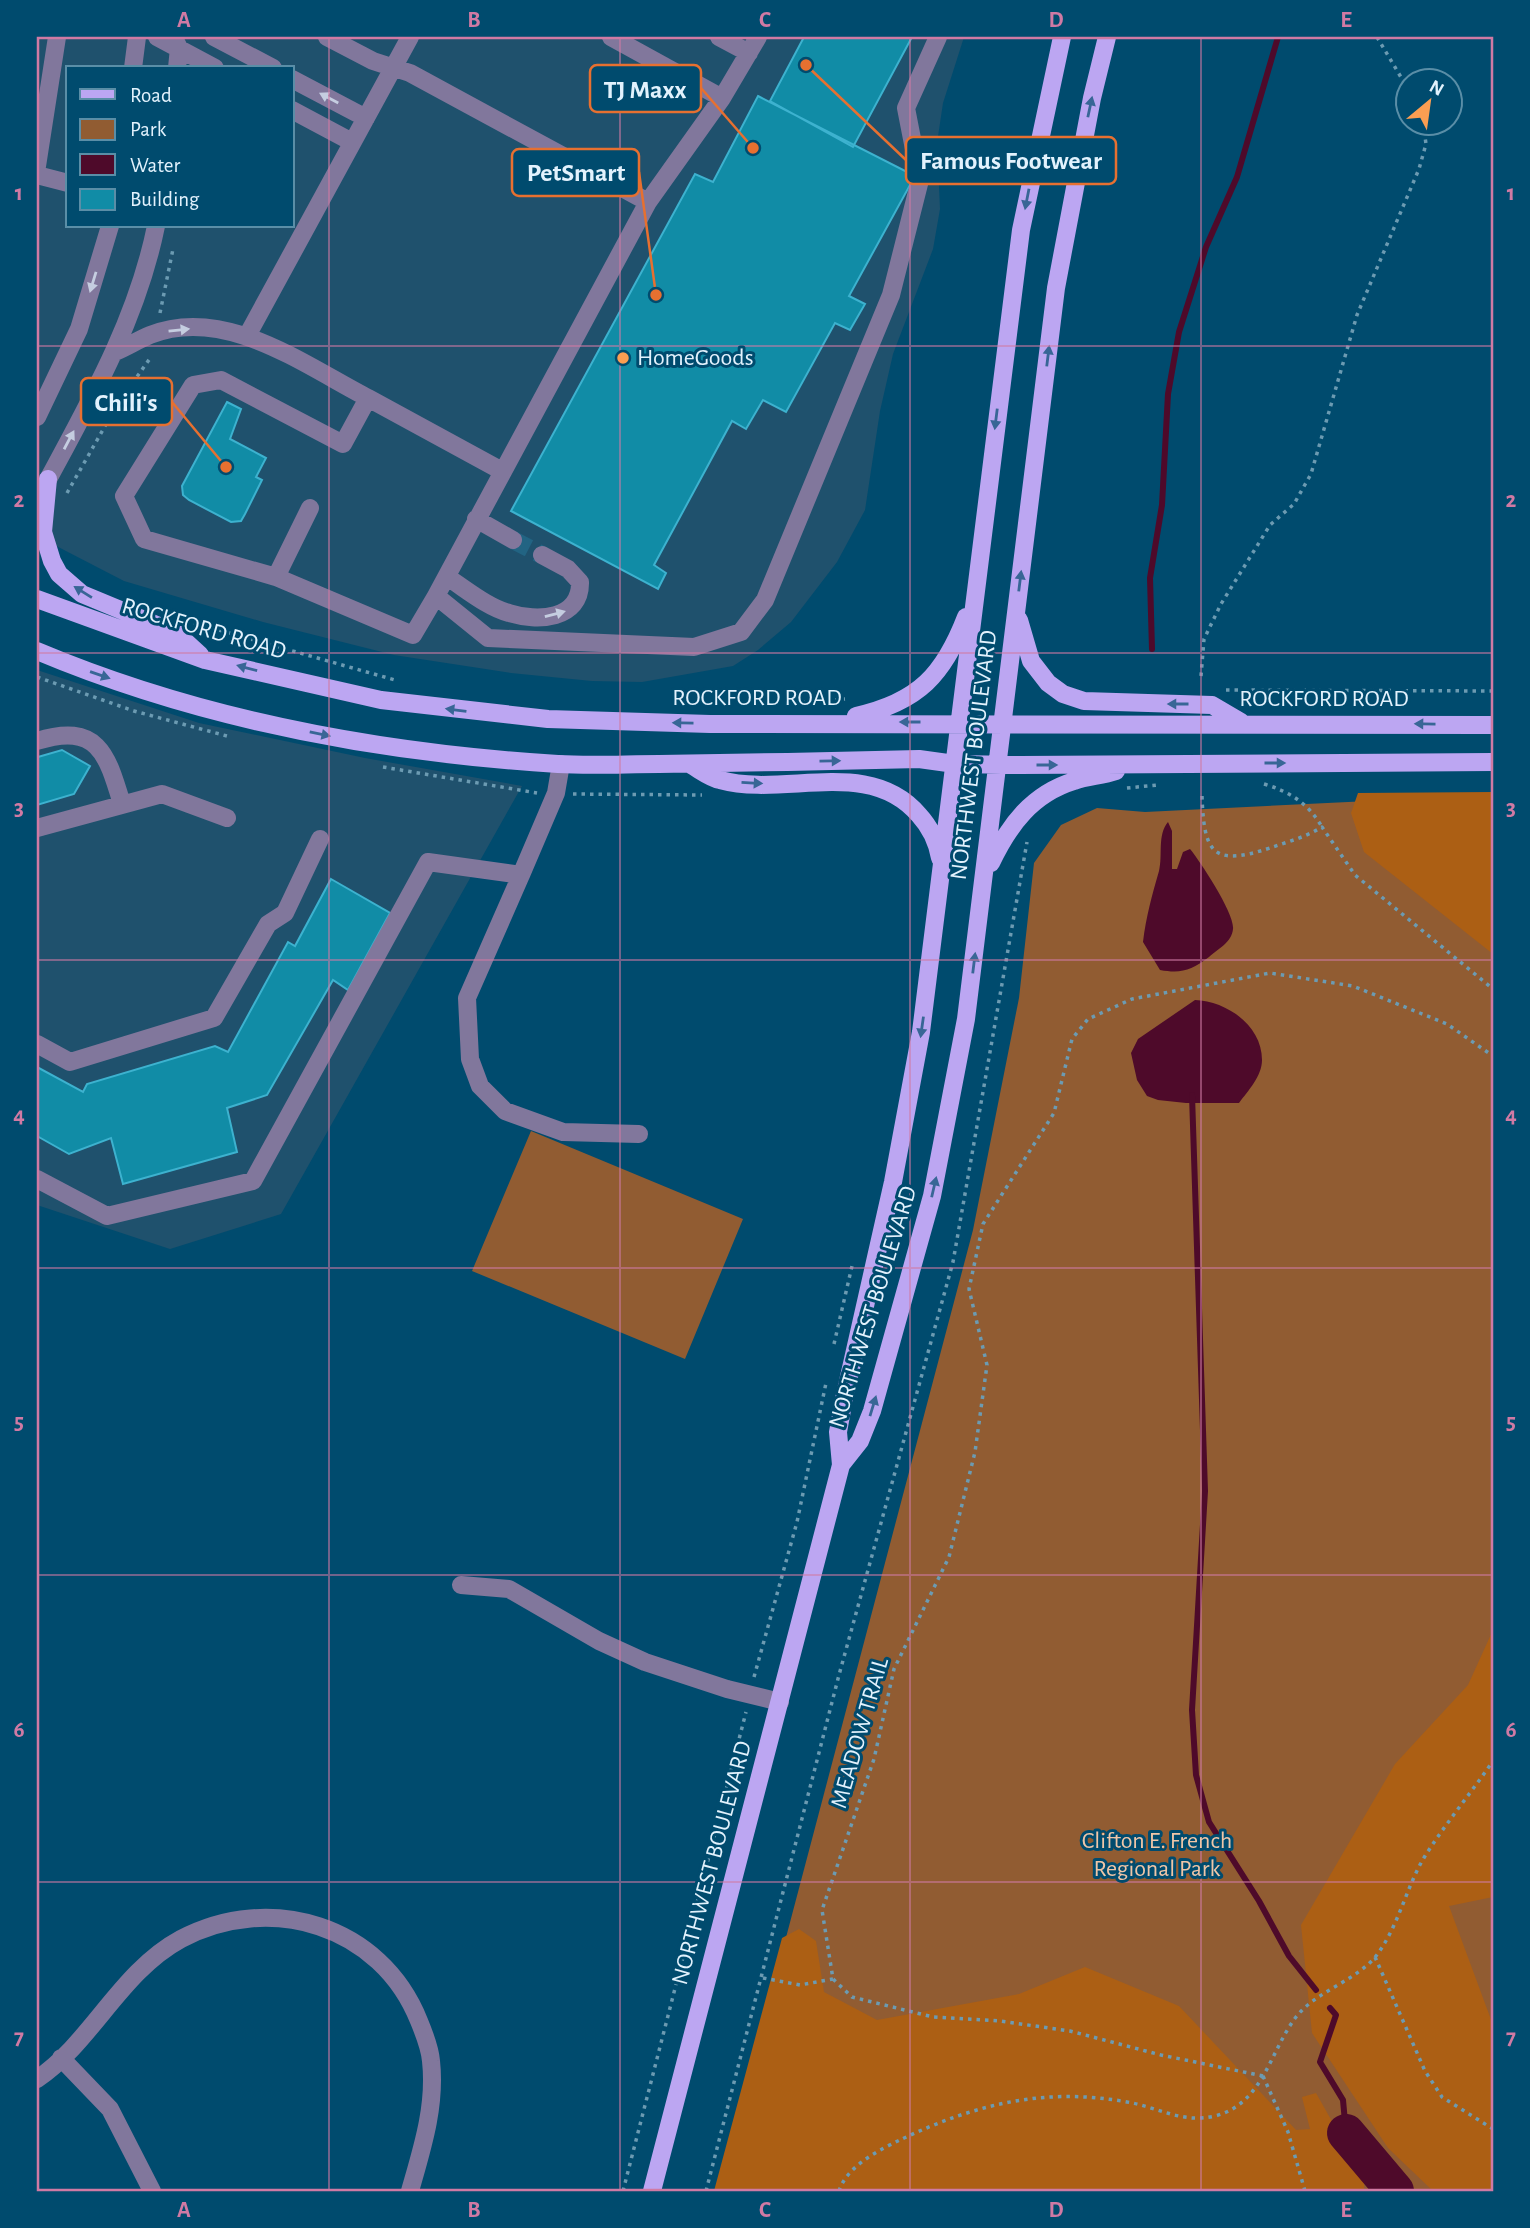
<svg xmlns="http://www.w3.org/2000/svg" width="1530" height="2228" font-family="'Alegreya Sans',sans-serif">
  <rect width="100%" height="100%" fill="#004b6e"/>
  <path fill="#1f516d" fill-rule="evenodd" d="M37 37H964L943 103 937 143 940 209 933 249 893 354 880 411 865 510 837 562 791 622 758 650 733 666 642 682 592 681 511 673 394 655 263 622 124 581 37 536ZM68 68H292V226H68Z
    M37 670 199 723 365 758 522 786 281 1214 170 1249 37 1205Z"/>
  <path fill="#915c32" d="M1369 801H1493V2191H719L973 1230 1019 998 1034 863 1061 825 1097 808 1145 812Z
    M531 1131 743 1219 685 1359 472 1271Z"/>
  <path fill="#ac5f14" d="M1493 792V954L1364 852 1351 813 1358 793Z
    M1493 1630V1897L1449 1906 1493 2025V2191H1433L1388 2148 1312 2033 1301 1925 1395 1764 1468 1685Z
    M799 1929 816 1941 824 1992 877 2020 1019 1994 1085 1967 1179 2006 1296 2130 1310 2129 1302 2097 1316 2093 1364 2178V2191H714L782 1938Z"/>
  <path fill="#4e0a2a" d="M1168 822 1172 831V869H1177L1183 852 1190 849C1200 861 1235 914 1233 929 1232 942 1218 949 1209 957 1191 970 1182 974 1160 970L1143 942C1146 917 1152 895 1159 871 1163 855 1157 835 1168 822Z
    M1195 1000C1226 1001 1262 1025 1262 1060 1262 1076 1248 1091 1239 1103H1186L1158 1100 1147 1096 1137 1080 1131 1053 1138 1039Z
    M1376 2147 1413 2191H1371L1374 2183 1363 2164Z"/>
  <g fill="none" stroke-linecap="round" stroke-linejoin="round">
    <path stroke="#4e0a2a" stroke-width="6" d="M1152 649 1150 578 1162 505 1168 394 1179 332 1206 247 1237 177 1278 37
      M1192 1095 1205 1491 1192 1710 1196 1775 1209 1822 1259 1901 1289 1956 1316 1990
      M1330 2008 1336 2015 1320 2062 1343 2100 1346 2133"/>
    <path stroke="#4e0a2a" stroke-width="38" d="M1346 2133 1395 2191"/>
  </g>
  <path fill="#118ca6" stroke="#3db2cf" stroke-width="2" d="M804 37H912L853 147 770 101Z
    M758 96 915 176 849 296 865 304 850 330 835 323 786 412 763 400 746 429 732 421 654 565 666 573 658 589 511 511 695 174 713 182Z
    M227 402 241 409 230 439 266 458 256 477 262 480 245 514 241 521 231 522 189 500 183 495 182 486Z
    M62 750 90 766 74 794 37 805V754L38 757Z
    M331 879 390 913 348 990 333 980 267 1095 227 1108 237 1152 123 1184 111 1138 69 1154 37 1136V1067L83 1092 87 1084 215 1046 228 1052 288 942 295 946Z"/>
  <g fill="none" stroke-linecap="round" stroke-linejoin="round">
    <path stroke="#226483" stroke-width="18" stroke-dasharray="18 9" stroke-linecap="butt" d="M513 540 542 555"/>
    <path stroke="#6c9bb2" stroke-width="3.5" stroke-dasharray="3.5 5" stroke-linecap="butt" d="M1377 37 1408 89
      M160 313 173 249
      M67 493 117 405 151 357
      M194 623 395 680
      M1201 676 1204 639 1221 604 1270 525 1294 504 1311 474 1357 315 1419 169 1426 144 1423 122
      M37 677 134 711 227 736
      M1226 690 1493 691
      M793 703 845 699
      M383 767 537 793
      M1264 784C1290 792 1308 803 1322 827
      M1127 788 1158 785
      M573 794 702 795
      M1202 796C1204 853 1212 867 1270 848 1287 842 1306 837 1322 827L1355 875 1493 989
      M834 1344 852 1266
      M754 1677 797 1522 826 1383
      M1375 1957 1425 2071 1442 2097 1493 2129
      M763 1978 800 1985 833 1979
      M1263 2076 1161 2055 1070 2031 1000 2021 933 2017 852 1997 833 1979 822 1910 874 1759 894 1669 949 1557 975 1452 987 1365 969 1289 983 1224 1054 1113 1072 1039 1088 1019 1132 999 1270 973 1353 986 1447 1024 1493 1056
      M1263 2076 1288 2132 1305 2191
      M623 2191 746 1712
      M706 2191 839 1675 953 1262 1027 842
      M839 2191C847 2166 879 2150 902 2139 976 2104 1045 2087 1127 2102 1158 2107 1182 2124 1215 2116 1263 2104 1270 2051 1296 2017 1316 1991 1356 1981 1376 1956 1399 1926 1406 1887 1425 1856 1446 1823 1471 1793 1493 1761"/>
    <path stroke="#81779c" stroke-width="18" d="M157 37 215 68
      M214 37 273 68
      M327 37 373 61 410 73 648 202
      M611 37 722 98
      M719 37 749 53
      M175 40 179 48 177 68
      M133 68 137 37
      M292 79 366 118
      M292 110 352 142
      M37 166 57 37
      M37 175 68 183
      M247 336 410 37
      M115 352C127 347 138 340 150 335 225 305 304 365 368 398L343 444 221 380 193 385 124 496 144 539 276 577 413 635 436 596 488 638 694 647 741 632 765 600 891 295 920 180 906 108 938 37
      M368 398 502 471
      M37 417 79 329 110 226
      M37 500C84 412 136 325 156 226
      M476 519 513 540
      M276 577 310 508
      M447 577C466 589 487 607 509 613 537 622 581 620 580 582L568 569 542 555
      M436 596 648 202 722 98 758 37
      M37 741C98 722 107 754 122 804
      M37 828 162 794 227 818
      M521 875 467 998 470 1059 480 1086 505 1111 563 1132 639 1134
      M37 1044 70 1062 214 1018 268 924 285 913 320 839
      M37 1179 107 1216 253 1181 428 862 521 875 556 793 561 764
      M461 1585 509 1589 599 1641 645 1662 727 1689 780 1702
      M61 2058 110 2109 152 2191
      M37 2079C92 2042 120 1972 181 1939 270 1892 381 1925 419 2021 424 2033 430 2048 431 2061 436 2106 422 2149 410 2191"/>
    <path stroke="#bca6f2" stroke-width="18" d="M48 479 43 532 52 561 59 574 82 594 176 633 200 655
      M37 599 205 660 381 700 548 719 710 724 1493 725
      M1019 620 1031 661 1048 683 1063 694 1084 701 1212 705 1241 722
      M37 651C201 720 381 753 558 764 592 766 626 764 659 764 746 763 832 761 919 759L955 764 1020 765 1493 762
      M856 716C919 702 944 674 966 617
      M691 765C700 770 710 778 720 780 785 798 869 756 919 815 930 827 937 841 940 858
      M991 863C1009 825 1032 794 1074 781 1088 776 1102 776 1116 771
      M841 1465 860 1441 872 1411 932 1196 966 1019 1056 288 1092 98 1107 37
      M652 2191 841 1465 838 1432 844 1399 893 1182 921 1032 1021 230 1062 37"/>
  </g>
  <defs><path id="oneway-solid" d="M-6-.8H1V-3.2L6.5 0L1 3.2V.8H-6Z" transform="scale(1.75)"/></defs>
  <g fill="#c5cde0">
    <use href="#oneway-solid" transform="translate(329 98) rotate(-152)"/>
    <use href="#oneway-solid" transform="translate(93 282) rotate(107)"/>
    <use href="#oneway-solid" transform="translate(179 330) rotate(-6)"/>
    <use href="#oneway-solid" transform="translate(69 440) rotate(-62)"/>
    <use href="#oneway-solid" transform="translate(555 614) rotate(-15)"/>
  </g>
  <g fill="#386696">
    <use href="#oneway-solid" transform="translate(1090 107) rotate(-78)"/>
    <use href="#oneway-solid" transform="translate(1027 199) rotate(101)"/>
    <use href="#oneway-solid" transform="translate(1048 356) rotate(-83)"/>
    <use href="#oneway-solid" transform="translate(996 419) rotate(97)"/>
    <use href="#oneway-solid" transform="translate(1020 581) rotate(-83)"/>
    <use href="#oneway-solid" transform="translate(83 592) rotate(-148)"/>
    <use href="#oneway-solid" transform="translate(247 668) rotate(-165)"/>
    <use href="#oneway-solid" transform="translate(100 675) rotate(19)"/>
    <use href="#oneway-solid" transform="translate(1178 704) rotate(-180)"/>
    <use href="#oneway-solid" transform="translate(456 710) rotate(-173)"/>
    <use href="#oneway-solid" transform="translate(910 722) rotate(180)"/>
    <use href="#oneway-solid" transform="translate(683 723) rotate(-179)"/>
    <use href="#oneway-solid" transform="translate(1425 724) rotate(-179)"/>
    <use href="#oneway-solid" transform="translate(320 734) rotate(12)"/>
    <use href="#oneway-solid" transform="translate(830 761) rotate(-1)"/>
    <use href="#oneway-solid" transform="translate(1275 763)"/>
    <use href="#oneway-solid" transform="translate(1047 765)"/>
    <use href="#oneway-solid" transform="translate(752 783) rotate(3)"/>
    <use href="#oneway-solid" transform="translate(974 963) rotate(-83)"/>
    <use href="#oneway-solid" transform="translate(922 1027) rotate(98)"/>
    <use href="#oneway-solid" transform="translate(934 1187) rotate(-77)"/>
    <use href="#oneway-solid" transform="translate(873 1406) rotate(-73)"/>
  </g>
  <path fill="none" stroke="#d07aa4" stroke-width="2" stroke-opacity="0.55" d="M329 37V2191M620 37V2191M910 37V2191M1201 37V2191M37 346H1493M37 653H1493M37 960H1493M37 1268H1493M37 1575H1493M37 1882H1493"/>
  <circle fill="#fb9e52" stroke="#004b6e" stroke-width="2.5" cx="623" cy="358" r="7"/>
  <g text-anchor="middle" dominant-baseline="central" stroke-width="6" stroke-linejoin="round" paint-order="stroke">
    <g font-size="24" fill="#e2f2fd" stroke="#004b6e" text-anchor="start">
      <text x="637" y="358">HomeGoods</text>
    </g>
    <g font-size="24" fill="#e2f2fd" stroke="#004b6e">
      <text transform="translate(204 629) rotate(16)">ROCKFORD ROAD</text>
      <text x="757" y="698">ROCKFORD ROAD</text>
      <text x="1324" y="699">ROCKFORD ROAD</text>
      <text transform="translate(974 755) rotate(-83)">NORTHWEST BOULEVARD</text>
      <text transform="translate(873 1307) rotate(-73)">NORTHWEST BOULEVARD</text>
      <text transform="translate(860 1733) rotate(-74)">MEADOW TRAIL</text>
      <text transform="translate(712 1863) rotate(-75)">NORTHWEST BOULEVARD</text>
    </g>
    <g font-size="24" fill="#f0c6a7" stroke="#004b6e">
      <text x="1157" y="1841">Clifton E. French<tspan x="1157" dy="28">Regional Park</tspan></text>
    </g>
  </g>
  <path fill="none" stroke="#e77030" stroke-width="2.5" d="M753 148L701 88M806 65L906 160M656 295L639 172M226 467L172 402"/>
  <g fill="#e77030" stroke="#004b6e" stroke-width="2.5">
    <circle cx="753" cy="148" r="7"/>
    <circle cx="806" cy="65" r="7"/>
    <circle cx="656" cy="295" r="7"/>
    <circle cx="226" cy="467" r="7"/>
  </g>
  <g fill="#004b6e" stroke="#e77030" stroke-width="2.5">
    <rect x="590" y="65" width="111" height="47" rx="7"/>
    <rect x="906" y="137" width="210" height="47" rx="7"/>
    <rect x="512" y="149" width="127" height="47" rx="7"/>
    <rect x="81" y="378" width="91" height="47" rx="7"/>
  </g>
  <g font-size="26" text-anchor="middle" font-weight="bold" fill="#e2f2fd">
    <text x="645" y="98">TJ Maxx</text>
    <text x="1011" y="169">Famous Footwear</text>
    <text x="576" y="181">PetSmart</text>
    <text x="126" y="411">Chili's</text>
  </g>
  <rect width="1530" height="2228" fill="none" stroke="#004b6e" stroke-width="77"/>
  <rect x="66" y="66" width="228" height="161" fill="#004b6e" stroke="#5a8ea7" stroke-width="2"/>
  <rect x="80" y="89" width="35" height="10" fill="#bca6f2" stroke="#5a8ea7" stroke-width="2"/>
  <text x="130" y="102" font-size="21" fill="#e2f2fd">Road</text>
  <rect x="80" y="119" width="35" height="21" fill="#915c32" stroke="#5a8ea7" stroke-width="2"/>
  <text x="130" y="136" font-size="21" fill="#e2f2fd">Park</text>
  <rect x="80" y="154" width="35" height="21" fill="#4e0a2a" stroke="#5a8ea7" stroke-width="2"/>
  <text x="130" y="172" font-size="21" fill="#e2f2fd">Water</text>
  <rect x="80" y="189" width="35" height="21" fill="#118ca6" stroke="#5a8ea7" stroke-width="2"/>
  <text x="130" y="206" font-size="21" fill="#e2f2fd">Building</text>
  <g transform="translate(1429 102) rotate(29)"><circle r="33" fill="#004b6e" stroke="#5a8ea7" stroke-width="2"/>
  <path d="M0-5L12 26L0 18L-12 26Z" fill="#fb9e52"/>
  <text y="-10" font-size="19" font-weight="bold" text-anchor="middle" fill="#e2f2fd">N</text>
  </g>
  <rect x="38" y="38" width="1454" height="2152" fill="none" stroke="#d07aa4" stroke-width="2.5"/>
  <g font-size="23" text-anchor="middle" font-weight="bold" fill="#d07aa4">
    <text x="184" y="27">A</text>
    <text x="474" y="27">B</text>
    <text x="765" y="27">C</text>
    <text x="1056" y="27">D</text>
    <text x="1346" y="27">E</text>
    <text x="19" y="200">1</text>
    <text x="1511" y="200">1</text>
    <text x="19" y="507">2</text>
    <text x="1511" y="507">2</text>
    <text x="19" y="815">3</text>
    <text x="1511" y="815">3</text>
    <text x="19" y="1122">4</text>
    <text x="1511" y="1122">4</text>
    <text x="19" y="1429">5</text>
    <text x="1511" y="1429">5</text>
    <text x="19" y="1737">6</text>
    <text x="1511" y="1737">6</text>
    <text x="19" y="2044">7</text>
    <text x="1511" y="2044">7</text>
    <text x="184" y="2217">A</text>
    <text x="474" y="2217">B</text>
    <text x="765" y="2217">C</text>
    <text x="1056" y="2217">D</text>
    <text x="1346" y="2217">E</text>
  </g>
</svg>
